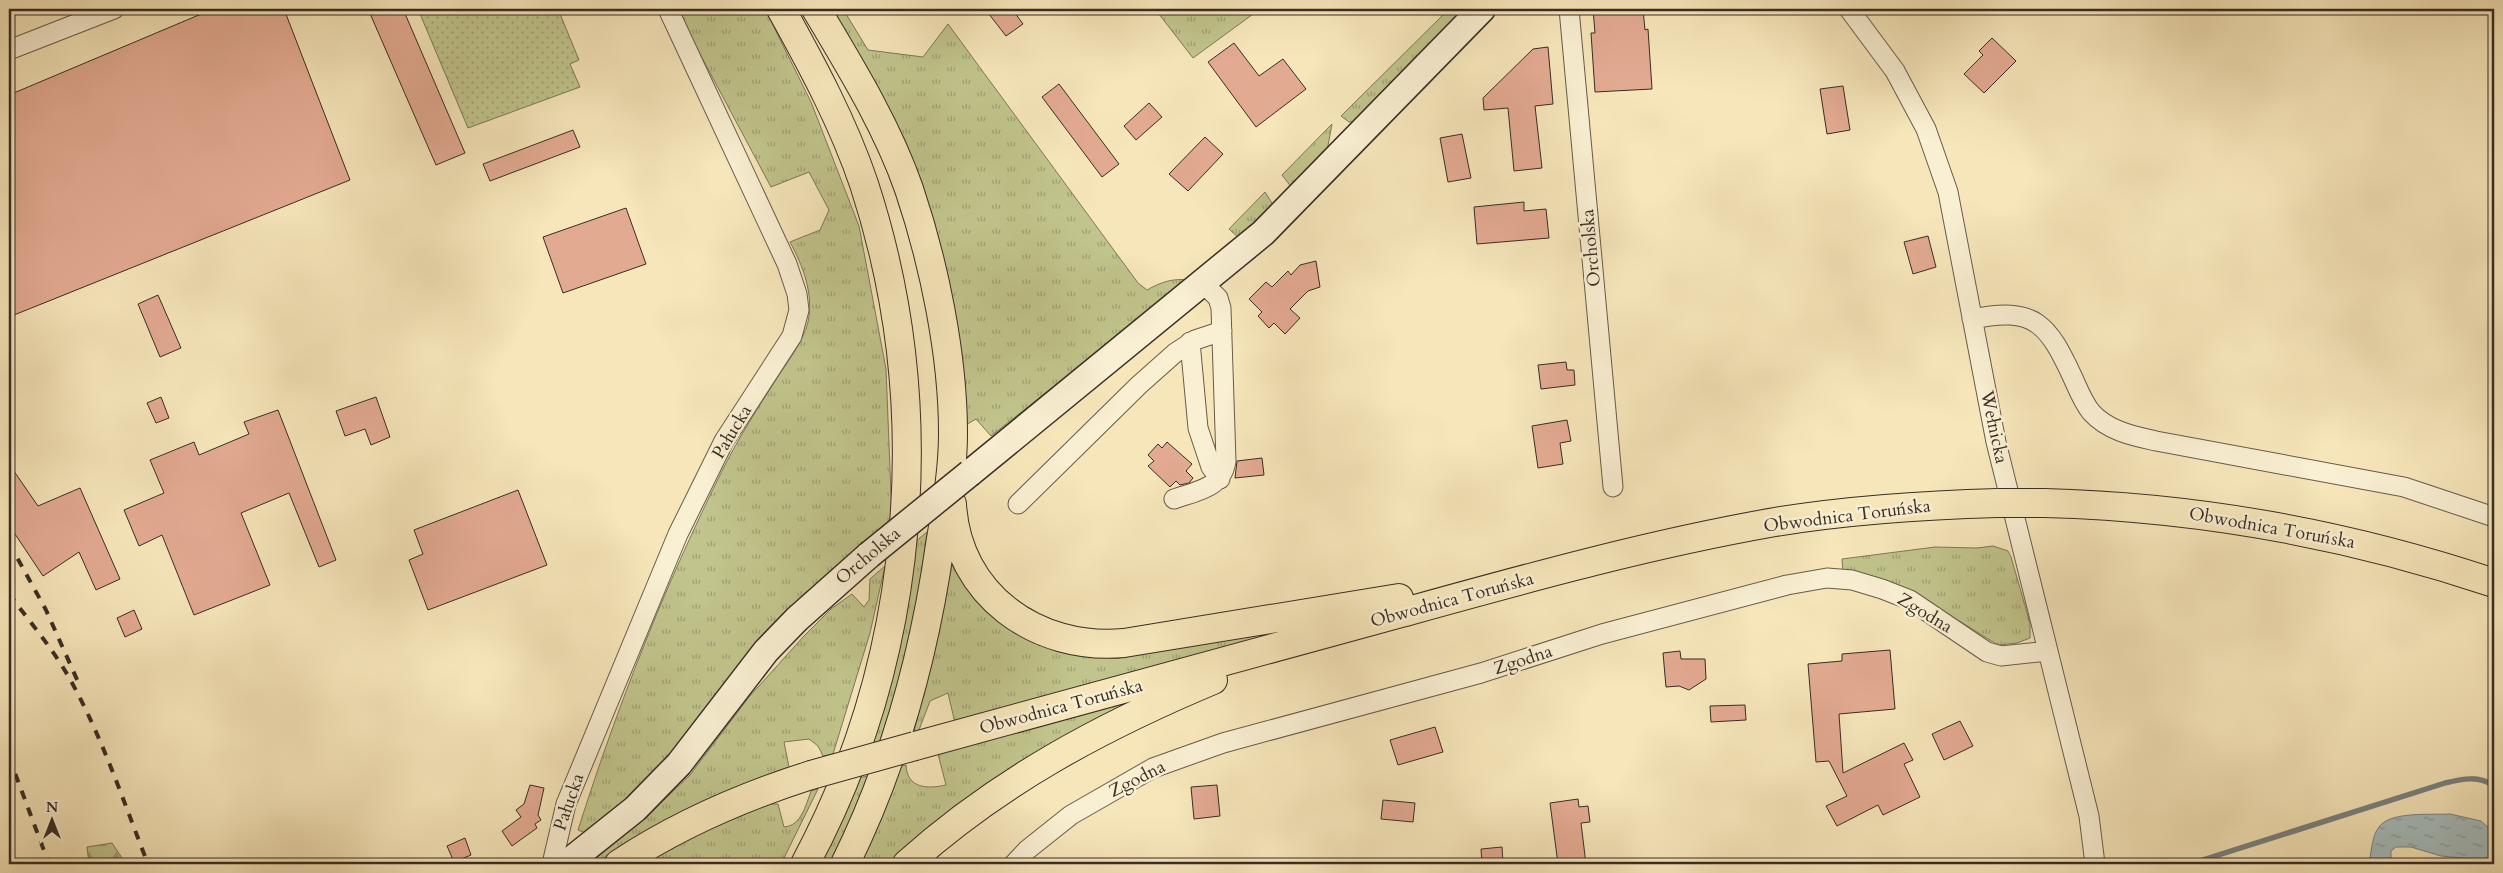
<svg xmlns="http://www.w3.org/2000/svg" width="2503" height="873" font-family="Cardo,serif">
  <defs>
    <pattern id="grass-tufts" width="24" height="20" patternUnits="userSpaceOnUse" patternTransform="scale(1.25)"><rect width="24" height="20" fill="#c1c48c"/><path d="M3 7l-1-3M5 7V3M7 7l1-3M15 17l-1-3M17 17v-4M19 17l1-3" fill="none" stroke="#9ea072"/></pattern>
    <pattern id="forest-firs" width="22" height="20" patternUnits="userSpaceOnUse" patternTransform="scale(1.25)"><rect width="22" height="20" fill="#c1c48c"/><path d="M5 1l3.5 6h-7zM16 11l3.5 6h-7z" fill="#9ea072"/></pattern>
    <pattern id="garden-dots" width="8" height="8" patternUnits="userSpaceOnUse" patternTransform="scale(1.25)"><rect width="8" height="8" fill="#c1c48c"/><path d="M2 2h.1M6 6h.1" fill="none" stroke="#9ea072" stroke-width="1.8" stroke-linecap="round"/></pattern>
    <pattern id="water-ripples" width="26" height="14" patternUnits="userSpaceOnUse" patternTransform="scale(1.25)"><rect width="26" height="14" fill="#a4bcbc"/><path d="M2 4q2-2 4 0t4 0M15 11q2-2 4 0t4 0" fill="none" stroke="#879999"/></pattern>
  </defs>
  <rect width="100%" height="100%" fill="#f6e6ba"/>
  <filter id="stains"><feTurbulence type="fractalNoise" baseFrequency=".004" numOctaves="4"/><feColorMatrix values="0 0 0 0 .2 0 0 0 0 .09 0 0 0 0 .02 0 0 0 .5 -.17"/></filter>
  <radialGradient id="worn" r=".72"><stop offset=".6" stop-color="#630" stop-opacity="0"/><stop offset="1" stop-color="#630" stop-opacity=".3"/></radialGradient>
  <path fill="url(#grass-tufts)" stroke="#7c7858" d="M676 9H765L811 102 859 226 886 369 891 494 895 517 677 753 622 806 588 834 578 830C617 707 665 585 723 469 739 437 758 408 777 378 788 361 803 342 808 322 814 294 803 266 790 242L820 230 829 210 809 172 771 187Z
    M832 9H843L868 50 923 57 948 24 1138 283 1147 290C1161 282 1173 278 1189 280L991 436 976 419 964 426 931 215 905 140Z
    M1155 9H1260L1193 58Z
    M1449 9H1465L1357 121 1349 122 1341 116Z
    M1332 124 1327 151 1292 188 1282 175Z
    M1265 192 1275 208 1239 238 1229 229Z
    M927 532 916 615 884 740 873 743 900 640 915 542Z
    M1993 546 2008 551 2011 557 2030 623V638L2017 643 1998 645 1917 595 1843 572 1842 559 1935 547 1977 548Z
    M949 553 1025 636 1320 622 955 723 948 693 930 701 919 730 914 732 939 626Z
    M885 566 870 633 833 754 823 756 818 746 809 739 784 742 789 767C717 792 658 820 596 864H589L643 820 690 775 749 697 804 636 831 609 852 594 864 607 869 600 870 579Z
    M1142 697 894 864H859L901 766 906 765C907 789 928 789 946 785L938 754Z
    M871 775 830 864H818L859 778Z
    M818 789 781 864H642L716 823 770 804H778L784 827C801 826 806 805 811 791Z"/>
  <path fill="url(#forest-firs)" stroke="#7c7858" d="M112 843 126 864H89L87 847Z"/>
  <path fill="url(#garden-dots)" stroke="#7c7858" d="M418 9H558L579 60 570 64 580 87 468 128Z"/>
  <path fill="url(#water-ripples)" stroke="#798380" d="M2450 814 2481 821 2494 833V864H2470L2463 858 2441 856 2411 847H2396L2391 851V859L2397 864H2369C2371 854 2372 835 2379 827 2390 811 2432 815 2450 814Z"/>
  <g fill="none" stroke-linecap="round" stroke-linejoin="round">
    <path stroke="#798380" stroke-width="5.5" d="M2190 864 2445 783C2462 779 2479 775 2494 786"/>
  </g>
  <path fill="#e3aa92" stroke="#382d25" d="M213 9H284L350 180 9 317V95Z
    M368 9H403L465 153 436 165Z
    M985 9H1012L1023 24 1006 36Z
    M1593 9H1643L1645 30 1648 29 1652 89 1595 92 1591 33H1595Z
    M1992 38 2016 61 1984 93 1964 74 1983 55 1979 51Z
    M1234 43 1259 76 1283 59 1306 89 1256 127 1208 62Z
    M1548 47 1553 104 1535 106 1542 168 1514 171 1508 108 1484 110 1483 98 1533 49Z
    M1059 84 1119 164 1102 177 1042 97Z
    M1843 86 1850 130 1827 134 1820 89Z
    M1149 103 1162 117 1136 140 1124 126Z
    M573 130 580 147 490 181 483 164Z
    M1462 134 1471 178 1448 182 1440 138Z
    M1205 137 1223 154 1188 191 1169 174Z
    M1524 202V211L1546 209 1549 238 1477 244 1474 207Z
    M626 208 646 264 563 293 543 237Z
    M1928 236 1936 267 1913 274 1904 242Z
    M1316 261 1320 287 1308 291 1290 309 1300 318 1285 334 1274 323 1269 328 1258 316 1262 312 1249 299 1266 282 1272 287 1288 271 1291 275 1300 265Z
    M158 295 181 348 160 357 138 304Z
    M1566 362 1567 370H1574L1575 385 1541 389 1538 365Z
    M161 397 169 418 156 423 147 403Z
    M376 397 390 437 371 445 365 429 345 436 336 411Z
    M278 410 336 560 319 567 289 493 241 513 270 585 194 615 162 535 139 546 124 510 164 493 150 460 194 442 199 455 249 434 244 422Z
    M1567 420 1571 441 1560 443 1563 464 1538 468 1532 426Z
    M1167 442 1192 464 1186 471 1193 478 1189 483 1180 485 1176 481 1170 487 1148 466 1154 461 1148 455 1158 444 1162 448Z
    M1262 458 1264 475 1235 478 1237 461Z
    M9 464 38 506 80 488 120 579 96 590 79 552 43 576 9 525Z
    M518 490 547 565 428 610 409 560 423 554 414 530Z
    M134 610 142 629 125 637 117 618Z
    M1890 650 1895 709 1839 714 1843 773 1904 743 1913 760 1904 764 1920 797 1883 815 1878 805 1837 826 1826 806 1847 796 1829 761 1816 762 1808 664 1842 661V654Z
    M1680 651 1681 659H1705L1706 679 1689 690 1679 686 1666 687 1663 653Z
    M1745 705 1746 720 1711 722 1710 706Z
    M1960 721 1973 746 1944 760 1932 734Z
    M1435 727 1443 752 1398 765 1390 740Z
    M530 785 544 788 538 815 541 820 535 824 537 828 512 846 502 831 521 817 516 810 524 804Z
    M1217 785 1220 816 1194 819 1191 787Z
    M1578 799 1579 807 1588 806 1590 822 1581 823 1586 864H1558L1550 803Z
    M1383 800 1415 803 1413 822 1381 819Z
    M465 838 471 855 454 862 447 846Z
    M1502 847 1503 864H1482L1481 849Z"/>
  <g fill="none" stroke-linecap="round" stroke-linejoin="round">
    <defs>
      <path id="street" d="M1569 9 1613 487
        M1849 9 1895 71 1926 129 1948 192 1996 442 2089 816 2095 864
        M9 50 114 9
        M1972 319C2035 306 2048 324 2073 378 2078 389 2083 402 2091 412 2108 431 2133 436 2156 441L2404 487 2494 517
        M1190 342 1198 428 1211 467 1220 479
        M1174 499C1197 491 1222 488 1226 461L1221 308 1218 298 1203 283
        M1018 504 1139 385 1175 353 1195 340 1222 331
        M552 864 566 804 678 534 724 441 792 336 799 310 797 294 787 264 668 9
        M1014 864 1027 850 1071 815 1153 768 1223 743 1481 673 1602 634 1787 585 1827 578 1852 580 1882 589 1910 600 1987 652 2001 656 2048 651"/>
      <path id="secondary" d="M970 473 1263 233 1482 9
        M566 864 635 809 679 764 766 651 797 619 869 555"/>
      <path id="primary" d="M781 9C812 65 843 122 864 184 937 407 916 657 805 864
        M816 9C850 66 887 126 909 189 934 263 953 355 953 433 953 472 946 508 940 545 924 657 895 763 845 864
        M2044 503C2198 507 2348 534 2494 583
        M952 504C957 595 1037 651 1124 643L1399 598
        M915 746C1077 703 1239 658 1401 613 1524 579 1649 544 1775 522 1849 510 1924 505 1998 503
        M619 864C679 824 742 797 811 775
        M907 864C998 782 1101 727 1213 680"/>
    </defs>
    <use href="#street" stroke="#685b4a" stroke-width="21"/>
    <use href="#secondary" stroke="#382d25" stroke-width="29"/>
    <use href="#primary" stroke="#382d25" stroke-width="30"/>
    <use href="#street" stroke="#f9efd2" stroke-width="19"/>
    <use href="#secondary" stroke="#f9efd2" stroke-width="26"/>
    <use href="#primary" stroke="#f6e6ba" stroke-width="28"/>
    <path stroke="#382d25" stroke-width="4" stroke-dasharray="9 9" stroke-linecap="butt" d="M9 543 46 610 79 684
      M9 594C30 622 54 650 71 681 103 739 124 803 148 864
      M9 757 49 864"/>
    <defs>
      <path id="secondary-bridge" d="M869 555 970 473"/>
      <path id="primary-bridge" d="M1998 503H2044
        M811 775 915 746"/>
    </defs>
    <use href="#secondary-bridge" stroke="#382d25" stroke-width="29" stroke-linecap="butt"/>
    <use href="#primary-bridge" stroke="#382d25" stroke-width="30" stroke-linecap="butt"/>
    <use href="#secondary-bridge" stroke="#f9efd2" stroke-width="26"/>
    <use href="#primary-bridge" stroke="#f6e6ba" stroke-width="28"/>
  </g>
  <g text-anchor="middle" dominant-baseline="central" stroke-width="5" stroke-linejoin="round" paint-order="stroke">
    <g font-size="18" fill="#382d25" stroke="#f9efd2">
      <text transform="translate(1591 248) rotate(-95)">Orcholska</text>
      <text transform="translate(1994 427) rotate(78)">Wełnicka</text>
      <text transform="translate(732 432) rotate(-59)">Pałucka</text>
      <text transform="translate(1847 516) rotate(-7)">Obwodnica Toruńska</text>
      <text transform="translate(2272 528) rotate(10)">Obwodnica Toruńska</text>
      <text transform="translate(868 556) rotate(-40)">Orcholska</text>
      <text transform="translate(1452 600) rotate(-15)">Obwodnica Toruńska</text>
      <text transform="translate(1925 613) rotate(31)">Zgodna</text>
      <text transform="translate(1523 660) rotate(-18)">Zgodna</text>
      <text transform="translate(1061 707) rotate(-15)">Obwodnica Toruńska</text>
      <text transform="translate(1137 779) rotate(-27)">Zgodna</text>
      <text transform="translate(569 802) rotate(-71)">Pałucka</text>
    </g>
  </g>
  <rect width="2503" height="873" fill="none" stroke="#f6e6ba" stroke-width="30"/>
  <rect x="10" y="10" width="2483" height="853" fill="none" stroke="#382d25" stroke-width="2.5"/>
  <rect x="15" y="15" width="2473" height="843" fill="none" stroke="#382d25"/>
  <g transform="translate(52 820)" stroke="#f9efd2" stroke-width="4" paint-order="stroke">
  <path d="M0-4L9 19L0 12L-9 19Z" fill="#382d25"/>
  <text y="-8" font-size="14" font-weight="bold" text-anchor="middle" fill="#382d25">N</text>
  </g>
  <rect width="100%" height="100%" filter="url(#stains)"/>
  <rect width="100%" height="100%" fill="url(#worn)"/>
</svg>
